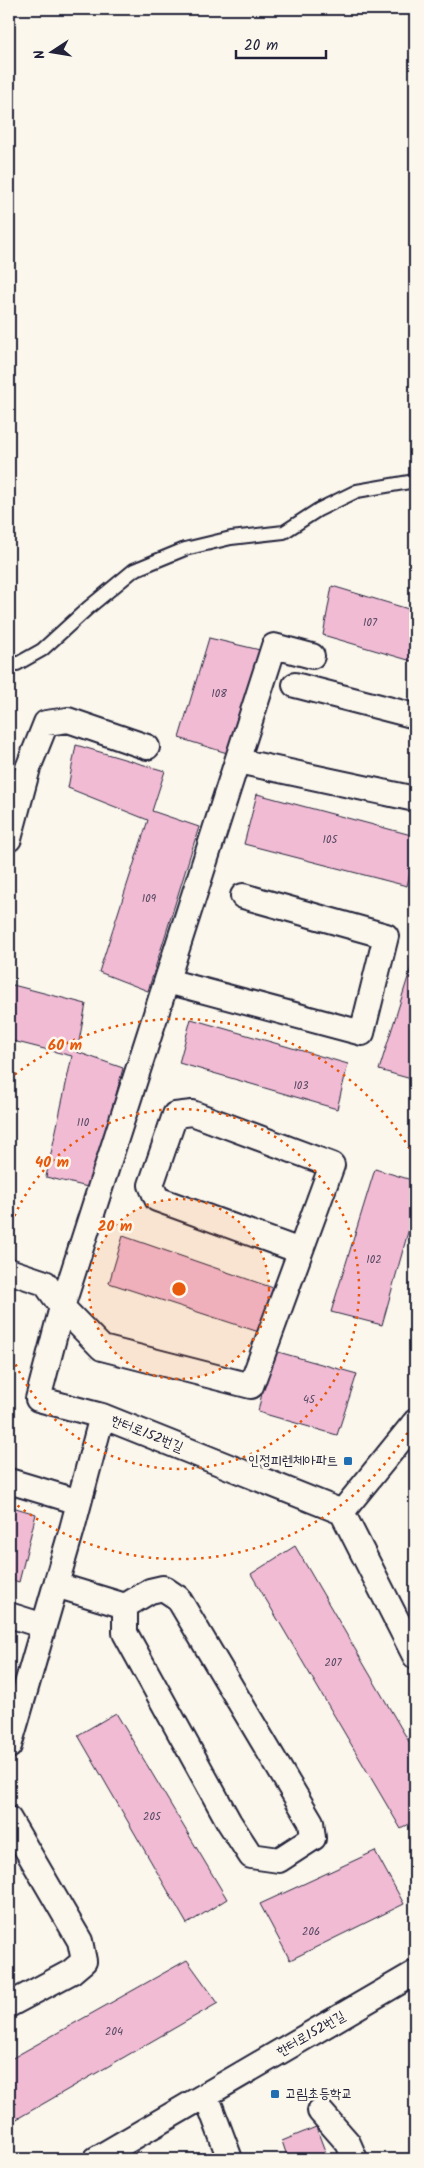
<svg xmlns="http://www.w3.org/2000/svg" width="424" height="2168" font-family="Kalam,'Poor Story',sans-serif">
  <rect width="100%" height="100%" fill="#fbf7ec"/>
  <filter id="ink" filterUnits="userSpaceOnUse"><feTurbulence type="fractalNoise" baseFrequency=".02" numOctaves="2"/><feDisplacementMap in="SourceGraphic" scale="10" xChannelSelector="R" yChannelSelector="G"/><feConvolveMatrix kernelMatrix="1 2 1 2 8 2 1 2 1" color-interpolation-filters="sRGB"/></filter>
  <g filter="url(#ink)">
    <path fill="#f1bbd4" stroke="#22223b" d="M332 586 415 611V662L323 635Z
      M209 638 260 650 227 753 179 738Z
      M76 745 165 771 152 811 199 827 148 991 99 972 148 820 68 788Z
      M257 794 415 836V852L407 886 244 844Z
      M415 955V1080L379 1070Z
      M9 984 86 1004 77 1052 123 1068 92 1188 46 1177 72 1056 9 1040Z
      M191 1019 348 1064 337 1109 179 1063Z
      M375 1169 415 1181V1207L382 1325 331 1312Z
      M123 1236 279 1290 262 1333 109 1283Z
      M271 1350 357 1374 337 1435 258 1412Z
      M9 1506 36 1514 19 1582 9 1579Z
      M295 1546 415 1752V1820L401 1829 251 1574Z
      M116 1713 227 1899 187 1924 78 1735Z
      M375 1851 404 1904 290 1960 260 1904Z
      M187 1960 218 2003 15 2120 9 2108V2060Z
      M316 2127 328 2159H288L282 2141Z"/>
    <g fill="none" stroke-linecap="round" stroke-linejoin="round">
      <defs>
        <path id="service" d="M9 663 17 664 42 650 88 608 134 570 185 549 231 538 284 532 318 510 357 491 415 481"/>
        <path id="minor" d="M312 656 274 646 62 1307 38 1399 102 1416 342 1512 415 1656
          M295 685 415 716
          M238 761 415 799
          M9 839 28 768 46 723 68 720 147 747
          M167 981 362 1033 386 936 243 896
          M9 1271 45 1283 62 1307 102 1348 251 1386 332 1165 192 1113 175 1115 151 1185 157 1199 300 1251
          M9 1481 79 1502
          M342 1512 415 1422
          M56 1585 125 1606 150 1591 163 1588 178 1598 311 1822 313 1838 279 1860 251 1856 229 1822 125 1633V1606
          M9 1615 44 1626
          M9 1746 72 1529 102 1416
          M9 1819 80 1941 84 1961 71 1972 9 2005
          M206 2095 230 2159
          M320 2111 348 2143 355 2159
          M96 2159 415 1973"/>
      </defs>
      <use href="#service" stroke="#22223b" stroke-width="16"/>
      <use href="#minor" stroke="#22223b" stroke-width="28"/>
      <use href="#service" stroke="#fbf7ec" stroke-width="12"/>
      <use href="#minor" stroke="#fbf7ec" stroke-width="24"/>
    </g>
  </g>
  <circle cx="179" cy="1289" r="90" fill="#e8590c" fill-opacity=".12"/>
  <g fill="none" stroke="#e8590c" stroke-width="2.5" stroke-dasharray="2.5 5">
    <circle cx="179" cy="1289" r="90"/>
    <path d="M9 1230A180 180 0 1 1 9 1348"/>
    <path d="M415 1420A270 270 0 0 1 9 1499M9 1079A270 270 0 0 1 415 1158"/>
  </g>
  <g fill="#1f6fb2" stroke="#fbf7ec" stroke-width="2">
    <rect x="343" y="1456" width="10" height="10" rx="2.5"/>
    <rect x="270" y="2089" width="10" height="10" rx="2.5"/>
  </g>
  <g text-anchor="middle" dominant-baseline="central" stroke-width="5" stroke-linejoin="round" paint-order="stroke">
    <g font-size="11" fill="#564861">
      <text x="370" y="623">107</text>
      <text x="219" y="694">108</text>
      <text x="330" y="840">105</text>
      <text x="149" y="899">109</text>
      <text x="301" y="1086">103</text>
      <text x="83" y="1123">110</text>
      <text x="374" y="1260">102</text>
      <text x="309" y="1400">45</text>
      <text x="333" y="1663">207</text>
      <text x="152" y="1817">205</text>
      <text x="311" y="1932">206</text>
      <text x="114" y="2032">204</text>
    </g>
    <g font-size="14" fill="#22223b" stroke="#fbf7ec">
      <text transform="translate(147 1434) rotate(22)">한터로152번길</text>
      <text transform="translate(311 2034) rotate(-30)">한터로152번길</text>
    </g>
    <g font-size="14" fill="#22223b" stroke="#fbf7ec" text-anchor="end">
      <text x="338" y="1461">인정피렌체아파트</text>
      <text x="285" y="2094" text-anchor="start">고림초등학교</text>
    </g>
  </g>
  <circle cx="179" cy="1289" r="8" fill="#e8590c" stroke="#fbf7ec" stroke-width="2.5"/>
  <g font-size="15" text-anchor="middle" font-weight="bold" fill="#e8590c" stroke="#fbf7ec" stroke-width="5" stroke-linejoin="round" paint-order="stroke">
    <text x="65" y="1050">60 m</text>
    <text x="52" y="1167">40 m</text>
    <text x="115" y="1231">20 m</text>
  </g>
  <rect width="424" height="2168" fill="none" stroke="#fbf7ec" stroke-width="30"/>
  <rect x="15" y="15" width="394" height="2138" fill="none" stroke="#22223b" stroke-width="2" filter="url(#ink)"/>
  <g transform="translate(52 52) rotate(258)" stroke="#fbf7ec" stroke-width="4" paint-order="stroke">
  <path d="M0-4L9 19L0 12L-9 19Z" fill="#22223b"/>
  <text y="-8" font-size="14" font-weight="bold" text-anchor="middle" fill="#22223b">N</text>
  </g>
  <path d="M236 50v8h90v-8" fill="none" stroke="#22223b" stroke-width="2.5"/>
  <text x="244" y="50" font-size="15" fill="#22223b" stroke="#fbf7ec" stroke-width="4" paint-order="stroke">20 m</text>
</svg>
